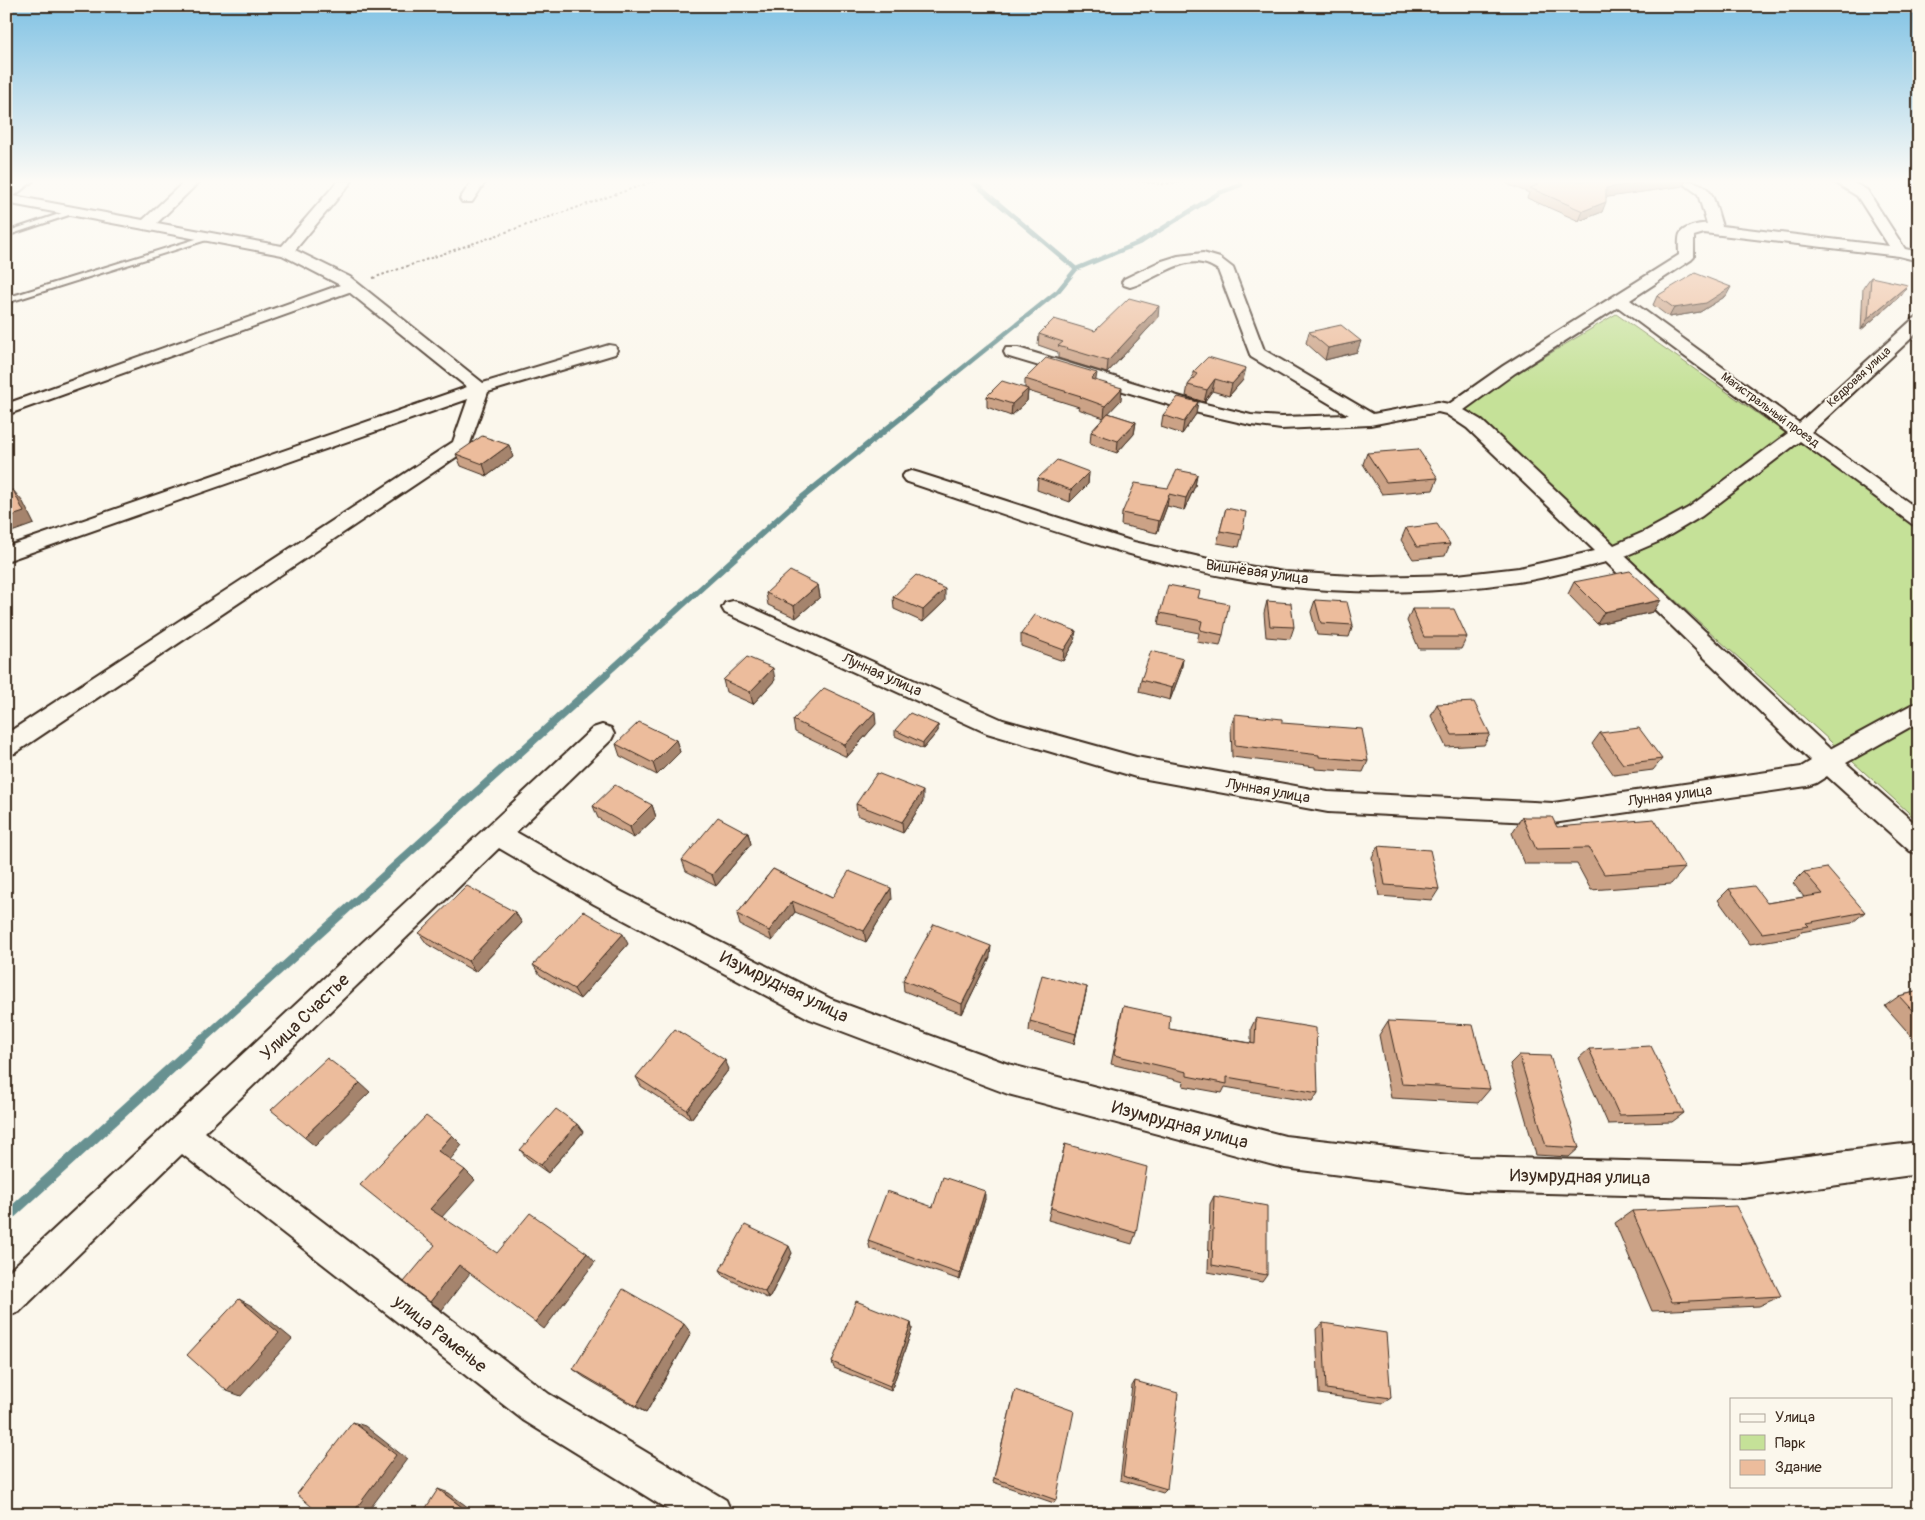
<svg xmlns="http://www.w3.org/2000/svg" width="1925" height="1520" font-family="Pangolin,sans-serif">
  <rect width="100%" height="100%" fill="#fbf7ec"/>
  <filter id="ink" filterUnits="userSpaceOnUse"><feTurbulence type="fractalNoise" baseFrequency=".02" numOctaves="2"/><feDisplacementMap in="SourceGraphic" scale="10" xChannelSelector="R" yChannelSelector="G"/><feConvolveMatrix kernelMatrix="1 2 1 2 8 2 1 2 1" color-interpolation-filters="sRGB"/></filter>
  <g filter="url(#ink)">
    <path fill="#c5e198" stroke="#80865b" d="M1616 314 1919 527V822L1462 406Z"/>
    <g fill="none" stroke-linecap="round" stroke-linejoin="round">
      <path stroke="#679191" stroke-width="4.5" d="M1076 269 1141 242 1219 193 1241 185
        M929 395 1058 291 1076 269 973 182"/>
      <path stroke="#679191" stroke-width="6" d="M605 675 799 500 930 394"/>
      <path stroke="#679191" stroke-width="8" d="M201 1041 607 674"/>
      <path stroke="#679191" stroke-width="11" d="M6 1218 202 1040"/>
      <defs>
        <path id="lane" d="M71 210 78 212 6 236V232Z
          M209 235 216 237 6 303V298Z"/>
        <path id="street" d="M17 181H33L14 196 143 220 185 181H200L157 223 282 246 338 181H352L295 250 350 277 483 383 609 345 615 346 617 350 615 354 488 392 468 449 15 753 6 755V734L453 442 468 399 6 561V547L467 387 349 292 6 415V404L340 285 282 255 6 203V189Z
          M472 181H486L472 202H462L460 199Z
          M1680 181C1714 180 1713 199 1722 226L1889 246 1857 196 1833 181H1850L1867 190 1905 249 1919 252V261L1899 256 1704 233 1694 236V257L1691 260 1630 300 1799 423 1913 319 1919 317V331L1811 432 1919 510V526L1912 524 1800 441 1702 516 1660 541 1625 556 1830 749 1911 705 1919 702V722L1846 763 1919 827V854L1910 851 1827 776 1816 783 1807 786 1553 823 1328 812 1136 777 987 733 725 613 722 608 725 603 733 601 741 603 1003 720 1136 757 1328 792 1553 803 1801 767 1811 761 1606 562C1577 569 1547 578 1517 582 1442 593 1359 595 1284 586 1153 570 1029 522 905 481L902 477 905 473 912 471 919 473 1134 542 1213 560 1284 572 1370 577 1457 575 1519 568 1595 551 1467 428 1446 414 1438 412 1370 425 1281 429 1251 425 1190 411 1006 356 1004 352 1006 348H1018L1201 403 1251 415 1281 417 1349 415 1251 357 1218 270C1187 248 1160 279 1130 287L1124 285 1122 282 1124 279 1159 262 1178 256 1203 253 1220 258 1233 268 1264 350 1373 414 1438 402 1449 404 1503 366 1679 255C1679 249 1678 239 1680 234 1683 227 1701 223 1707 224L1698 194ZM1618 307 1788 433 1688 508 1646 531 1614 545 1481 420 1464 410 1515 373Z
          M602 725 611 728 614 734 611 740 516 832 614 888 831 999 1008 1064 1285 1136 1466 1157 1743 1164 1919 1142V1174L1743 1198 1466 1191 1285 1168 1008 1094 810 1019 594 904 499 848 205 1132 549 1394 726 1500 732 1514H675L523 1420 182 1154 19 1312 6 1317V1274L593 728Z"/>
      </defs>
      <use href="#lane" stroke="#3b2a1e" stroke-width="4"/>
      <use href="#street" stroke="#3b2a1e" stroke-width="4"/>
      <path stroke="#3b2a1e" stroke-width="2" stroke-dasharray="2.5 2.5" stroke-linecap="butt" d="M1137 181 1162 184 1188 181
        M373 278 654 181"/>
      <use href="#lane" fill="#fbf7ec" fill-rule="evenodd"/>
      <use href="#street" fill="#fbf7ec" fill-rule="evenodd"/>
    </g>
    <path fill="#cba286" stroke="#3b2a1e" d="M1508 181H1686L1683 186 1606 197 1602 212 1579 221 1527 198 1529 193 1507 184Z
      M1907 181H1919V200Z
      M1871 277 1900 296 1861 330 1863 288Z
      M1657 296H1726L1700 312 1669 317 1653 305Z
      M1158 318 1107 373 1058 358V352L1038 345 1039 334 1095 331Z
      M1309 332 1357 352 1325 360 1306 343Z
      M1193 372 1243 380 1229 396 1212 391 1204 402 1186 396 1188 385 1192 380Z
      M1025 379 1096 380 1121 400 1108 413 1136 422 1134 434 1117 453 1090 444 1091 432 1104 418 1078 409 1079 407 1028 391 1027 401 1011 416 987 407V396L1025 388Z
      M1196 414 1182 434 1161 427 1163 415Z
      M1367 453 1438 478 1433 490 1382 494 1363 464Z
      M456 454 513 457 487 476 461 466Z
      M1089 472 1088 484 1070 502 1037 490 1038 478Z
      M1197 474 1195 486 1184 510 1167 506 1157 533 1121 525 1122 513 1168 488Z
      M1226 508 1242 535 1239 547 1217 543Z
      M1406 528 1450 544 1445 556 1413 559 1401 540Z
      M1574 582 1653 612 1597 624 1568 594Z
      M818 585 820 597 796 618 768 605 766 593Z
      M893 597 945 601 923 622 894 609Z
      M1198 598 1223 635 1220 646 1197 642 1199 633 1158 625 1160 613Z
      M1315 600 1353 625 1349 637 1317 635 1311 612Z
      M1267 601 1294 627 1290 639 1266 637 1264 613Z
      M1412 609 1467 637 1461 649H1419L1407 621Z
      M1021 634 1074 642 1063 661 1021 646Z
      M1183 659 1181 671 1170 700 1139 692 1141 680Z
      M723 680H775L753 704 726 692Z
      M1437 704 1490 734 1484 745 1446 747 1431 716Z
      M1235 714 1368 761 1363 772 1315 769V767L1232 757 1231 726Z
      M793 720 876 724 847 757 795 732Z
      M938 725V731L923 749 895 736V730Z
      M1600 733 1662 759 1653 770 1614 775 1592 744Z
      M676 740 680 752 657 775 620 756 616 744Z
      M923 802 903 833 857 815 856 804Z
      M652 805 656 817 634 838 598 818 593 806Z
      M1522 817 1557 827 1685 868 1671 884 1591 890 1577 864H1525L1512 833Z
      M748 833 751 844 716 886 686 871 682 860Z
      M1378 846 1439 889 1432 900 1379 896 1372 857Z
      M773 869 832 898 892 899 866 942 795 912 772 941 740 925 737 914Z
      M1804 872 1865 912 1852 923 1801 932 1796 936 1750 944 1718 900 1729 889 1767 903 1804 897 1793 883Z
      M515 912 522 923 475 972 427 944 419 933Z
      M628 944 580 999 540 975 533 965Z
      M990 957 962 1014 904 991 903 980Z
      M1087 987 1074 1044 1029 1031 1030 1021Z
      M1919 991V1045L1885 1006 1899 996Z
      M1123 1006 1169 1029 1251 1043V1028L1256 1018 1318 1093 1312 1102 1225 1087 1222 1093 1183 1086 1184 1082 1111 1064Z
      M1388 1021 1490 1089 1478 1103 1391 1098 1379 1035Z
      M1589 1049 1684 1113 1672 1122 1608 1124 1579 1058Z
      M1519 1055 1579 1148 1569 1157 1536 1155 1510 1064Z
      M729 1069 691 1119 641 1086 636 1077Z
      M577 1124 583 1132 548 1173 527 1158 520 1150Z
      M1065 1144 1136 1233 1132 1244 1048 1220Z
      M1214 1196 1267 1275 1262 1282 1208 1272 1210 1204Z
      M985 1199 960 1280 870 1249 868 1241 933 1207Z
      M1632 1211 1781 1296 1759 1306 1652 1311 1615 1223Z
      M792 1253 769 1299 725 1277 720 1270Z
      M911 1323 912 1329 891 1391 834 1368 832 1362Z
      M1323 1323 1391 1398 1383 1403 1319 1394 1316 1329Z
      M691 1333 646 1413 584 1377 573 1369Z
      M1135 1381 1167 1489 1163 1493 1120 1480 1132 1386Z
      M1015 1390 1056 1500 1054 1503 993 1482Z"/>
    <path fill="#a5846d" stroke="#3b2a1e" d="M1653 181H1686L1683 186 1602 198 1606 188Z
      M1606 202 1602 212 1579 221 1583 211Z
      M1908 285 1900 296 1861 330 1868 318Z
      M1731 287 1726 296 1700 312 1669 317 1674 308Z
      M1159 306 1158 318 1107 373 1108 361Z
      M1361 341 1357 352 1325 360 1328 348Z
      M1246 368 1243 380 1229 396 1232 384Z
      M1097 373 1095 385 1091 379Z
      M1215 379 1212 391 1204 402 1207 390Z
      M1122 388 1121 400 1104 418 1105 406Z
      M1028 389 1027 401 1011 416 1012 404Z
      M1198 402 1196 414 1182 434 1184 422Z
      M1136 422 1134 434 1117 453 1118 441Z
      M509 445 513 457 487 476 483 464Z
      M1089 472 1088 484 1070 502 1071 490Z
      M1197 474 1195 486 1184 510 1186 498Z
      M13 490 23 502 34 524 6 534V518Z
      M1169 494 1167 506 1157 533 1159 521Z
      M818 585 820 597 796 618 794 606Z
      M945 589V601L923 622V610Z
      M1661 600 1653 612 1597 624 1604 612Z
      M1076 631 1074 642 1063 661 1064 650Z
      M1183 659 1181 671 1170 700 1172 688Z
      M773 668 775 680 753 704 750 692Z
      M875 712 876 724 847 757 845 745Z
      M938 725V731L923 749V743Z
      M676 740 680 752 657 775 653 763Z
      M923 791V802L903 833 902 822Z
      M652 805 656 817 634 838 630 827Z
      M748 833 751 844 716 886 712 875Z
      M891 888 892 899 866 942 864 931Z
      M792 901 795 912 772 941 769 931Z
      M515 912 522 923 475 972 468 961Z
      M623 934 628 944 580 999 574 989Z
      M991 946 990 957 962 1014V1004Z
      M1087 987 1085 997 1074 1044 1076 1034Z
      M725 1060 729 1069 691 1119 687 1110Z
      M360 1083 370 1092 315 1146 304 1137Z
      M577 1124 583 1132 548 1173 541 1165Z
      M452 1135 462 1145 449 1161 438 1151Z
      M465 1170 475 1180 441 1218 430 1209Z
      M985 1191V1199L960 1280V1274Z
      M789 1246 792 1253 769 1299 765 1292Z
      M587 1253 595 1262 544 1329 535 1322Z
      M459 1265 470 1273 442 1310 430 1302Z
      M239 1299 252 1306 292 1339 241 1396 227 1391Z
      M911 1323 912 1329 891 1391 890 1386Z
      M684 1324 691 1333 646 1413 636 1406Z
      M353 1422 365 1426 407 1459 366 1514H352Z
      M438 1489 449 1493 477 1514H471Z"/>
    <path fill="#ecbc9c" stroke="#3b2a1e" d="M1527 181H1653L1606 188V202L1583 211 1530 188 1538 185Z
      M1695 273 1731 287 1706 303 1674 308 1657 296Z
      M1871 277 1908 285 1868 318Z
      M1129 298 1159 306 1108 361 1058 346 1063 342 1039 334 1054 319 1095 331Z
      M1341 325 1361 341 1328 348 1309 332Z
      M1208 357 1246 368 1232 384 1215 379 1207 390 1188 385 1197 374 1193 372Z
      M1046 358 1097 373 1091 379 1122 388 1105 406 1080 397 1081 396 1025 379Z
      M1002 381 1028 389 1012 404 987 396Z
      M1178 397 1198 402 1184 422 1163 415Z
      M1108 413 1136 422 1118 441 1091 432Z
      M482 436 509 445 483 464 456 454Z
      M1418 449 1438 478 1386 482 1367 453Z
      M1057 460 1089 472 1071 490 1038 478Z
      M1177 470 1197 474 1186 498 1169 494 1159 521 1122 513 1135 483 1168 488Z
      M13 490 24 512 6 518V492Z
      M1226 508 1246 512 1242 535 1220 531Z
      M1437 524 1450 544 1417 547 1406 528Z
      M790 571 818 585 794 606 766 593Z
      M1630 571 1661 600 1604 612 1574 582Z
      M916 575 945 589 923 610 893 597Z
      M1168 585 1200 591 1198 598 1229 604 1223 635 1200 630 1202 621 1160 613Z
      M1315 600 1347 602 1353 625 1321 623Z
      M1267 601 1291 603 1294 627 1270 626Z
      M1412 609H1454L1467 637H1424Z
      M1035 615 1076 631 1064 650 1021 634Z
      M1151 651 1183 659 1172 688 1141 680Z
      M747 657 773 668 750 692 723 680Z
      M824 688 875 712 845 745 793 720Z
      M1474 702 1490 734 1452 735 1437 704Z
      M910 713 938 725 923 743 895 730Z
      M1235 714 1282 719V723L1362 729 1368 761 1319 757V755L1235 745Z
      M639 722 676 740 653 763 616 744Z
      M1639 728 1662 759 1623 764 1600 733Z
      M877 773 923 791 902 822 856 804Z
      M615 785 652 805 630 827 593 806Z
      M718 817 748 833 712 875 682 860Z
      M1522 817H1552L1557 827 1654 819 1685 868 1604 874 1589 848 1536 849Z
      M1378 846 1430 850 1439 889 1385 885Z
      M1827 868 1865 912 1806 923 1809 926 1762 933 1729 889 1754 886 1767 903 1823 894 1804 872Z
      M773 869 832 898 849 871 891 888 864 931 792 901 769 931 737 914Z
      M467 886 515 912 468 961 419 933Z
      M583 911 623 934 574 989 533 965Z
      M934 924 991 946 962 1004 903 980Z
      M1042 975 1087 987 1076 1034 1030 1021Z
      M1919 991V1018L1899 996Z
      M1123 1006 1170 1016 1169 1029 1255 1044 1256 1018 1316 1028 1318 1093 1227 1077V1084L1187 1076V1072L1114 1055Z
      M1388 1021 1473 1025 1490 1089 1402 1084Z
      M675 1029 725 1060 687 1110 636 1077Z
      M1651 1046 1684 1113 1619 1115 1589 1049Z
      M1519 1055 1550 1056 1579 1148 1546 1146Z
      M327 1058 360 1083 304 1137 271 1110Z
      M556 1109 577 1124 541 1165 520 1150Z
      M426 1116 452 1135 438 1151 465 1170 430 1209 497 1253 530 1213 587 1253 535 1322 459 1265 430 1302 404 1282 435 1245 360 1185Z
      M1065 1144 1147 1167 1136 1233 1051 1208Z
      M943 1177 985 1191 960 1274 868 1241 887 1191 933 1207Z
      M1214 1196 1267 1206V1275L1212 1265Z
      M1736 1206 1781 1296 1672 1302 1632 1211Z
      M745 1225 789 1246 765 1292 720 1270Z
      M623 1289 684 1324 636 1406 573 1369Z
      M239 1299 279 1333 227 1391 187 1355Z
      M856 1301 911 1323 890 1386 832 1362Z
      M1323 1323 1386 1333 1391 1398 1326 1389Z
      M1135 1381 1178 1393 1167 1489 1123 1476Z
      M1015 1390 1074 1411 1056 1500 994 1478Z
      M353 1422 396 1455 352 1514H320L297 1494Z
      M438 1489 471 1514H422Z"/>
  </g>
  <linearGradient id="sky" x2="0" y2="1"><stop stop-color="#80c2e4"/><stop offset="0.46" stop-color="#fdfbf6"/><stop offset="1" stop-color="#fdfbf6" stop-opacity="0"/></linearGradient>
  <rect width="1925" height="394" fill="url(#sky)"/>
  <g text-anchor="middle" dominant-baseline="central" stroke-width="4" stroke-linejoin="round" paint-order="stroke">
    <g font-size="12" fill="#3b2a1e" stroke="#fbf7ec">
      <text transform="translate(1859 377) rotate(-43)">Кедровая улица</text>
      <text transform="translate(1770 410) rotate(36)">Магистральный проезд</text>
    </g>
    <g font-size="15" fill="#3b2a1e" stroke="#fbf7ec">
      <text transform="translate(1257 572) rotate(8)">Вишнёвая улица</text>
      <text transform="translate(882 675) rotate(24)">Лунная улица</text>
      <text transform="translate(1268 791) rotate(10)">Лунная улица</text>
      <text transform="translate(1670 796) rotate(-8)">Лунная улица</text>
    </g>
    <g font-size="18" fill="#3b2a1e" stroke="#fbf7ec">
      <text transform="translate(784 987) rotate(26)">Изумрудная улица</text>
      <text transform="translate(305 1017) rotate(-44)">Улица Счастье</text>
      <text transform="translate(1180 1125) rotate(15)">Изумрудная улица</text>
      <text transform="translate(1580 1177) rotate(1)">Изумрудная улица</text>
      <text transform="translate(440 1334) rotate(38)">улица Раменье</text>
    </g>
  </g>
  <rect width="1925" height="1520" fill="none" stroke="#fbf7ec" stroke-width="25"/>
  <rect x="12" y="12" width="1900" height="1495" fill="none" stroke="#3b2a1e" stroke-width="2" filter="url(#ink)"/>
  <rect x="1730" y="1398" width="162" height="90" fill="#fbf7ec" stroke="#aea59a"/>
  <rect x="1740" y="1414" width="25" height="8" fill="#fbf7ec" stroke="#aea59a"/>
  <text x="1775" y="1422" font-size="15" fill="#3b2a1e">Улица</text>
  <rect x="1740" y="1435" width="25" height="15" fill="#c5e198" stroke="#aea59a"/>
  <text x="1775" y="1448" font-size="15" fill="#3b2a1e">Парк</text>
  <rect x="1740" y="1460" width="25" height="15" fill="#ecbc9c" stroke="#aea59a"/>
  <text x="1775" y="1472" font-size="15" fill="#3b2a1e">Здание</text>
</svg>
